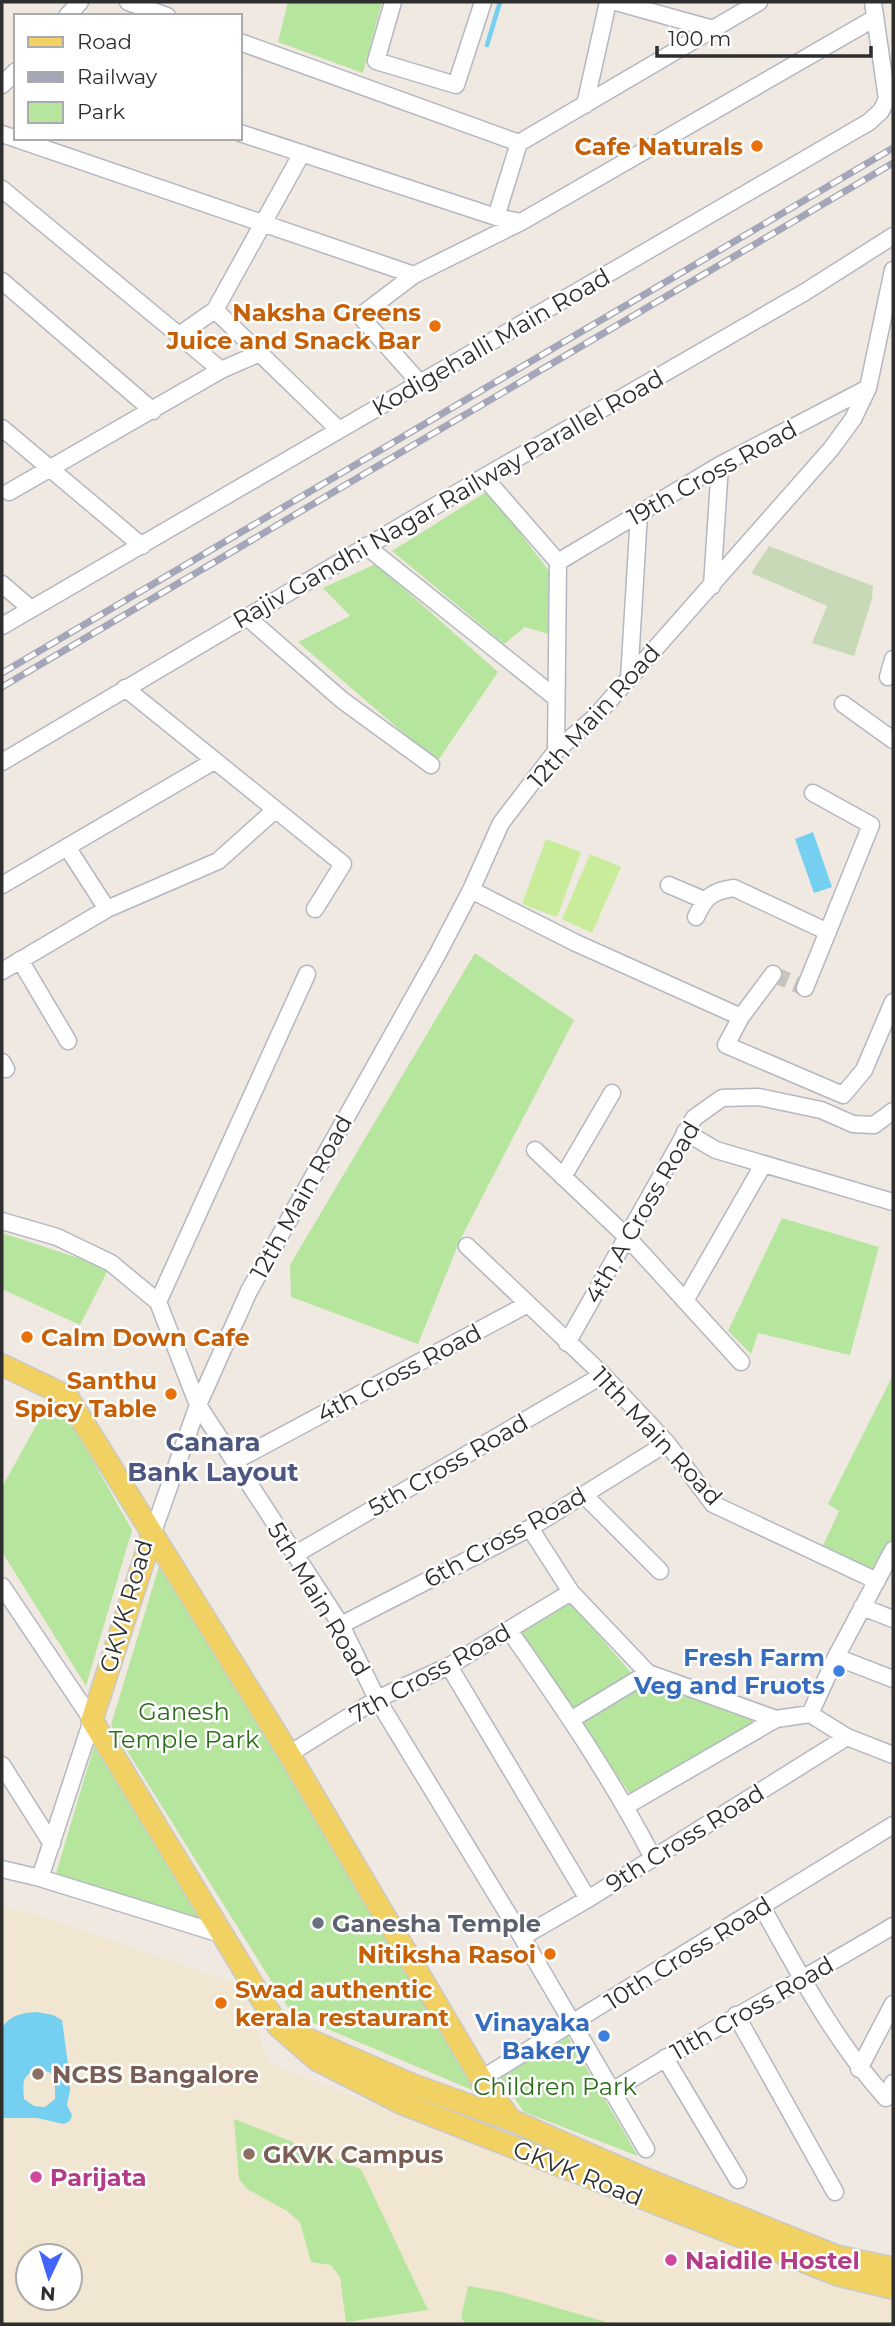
<svg xmlns="http://www.w3.org/2000/svg" width="895" height="2326" font-family="Montserrat,sans-serif">
  <rect width="100%" height="100%" fill="#efe9e1"/>
  <path fill="#f0e6d1" fill-rule="evenodd" d="M2 1906 39 1915 240 1985 269 2063 823 2283 893 2298V2324H2ZM28 2256H70V2298H28Z"/>
  <path fill="#b6e59e" d="M288 2H382L363 73 278 42Z
    M488 491 549 571 548 634 525 627 504 644 392 551Z
    M376 564 498 672 437 762 298 642 350 616 323 588Z
    M475 953 574 1020 460 1240 418 1344 291 1297 290 1265Z
    M782 1218 879 1247 850 1355 758 1333 751 1354 728 1331Z
    M2 1233 109 1268 80 1325 2 1289Z
    M893 1375V1537L877 1571 821 1550 839 1511 828 1504Z
    M62 1406 132 1530 86 1686 2 1552V1487L46 1408Z
    M160 1563 484 2095 292 2014 111 1725Z
    M568 1600 633 1675 756 1720 630 1794 518 1632Z
    M95 1743 202 1915 200 1925 55 1877Z
    M568 2037 638 2156 524 2112 500 2077Z
    M234 2119 361 2169 428 2310 346 2322 340 2277 331 2265 311 2262 300 2222 287 2211 247 2189 239 2179Z
    M468 2286 502 2292 613 2324H466L461 2318Z"/>
  <path fill="#c8d9b8" d="M769 546 873 586 872 599 854 656 812 643 827 606 751 573Z"/>
  <path fill="#c9ec9a" d="M546 839 581 852 557 917 522 904Z
    M590 854 621 867 592 933 562 919Z"/>
  <path fill="#75cff0" fill-rule="evenodd" d="M813 832 832 887 814 893 795 839Z
    M37 2012 53 2015 62 2020 69 2071 70 2090 67 2105 72 2115 70 2121 64 2124 37 2118H2V2028C10 2015 22 2013 37 2012ZM38 2069 49 2072 55 2077V2099L45 2107 34 2106 24 2099C23 2082 21 2076 38 2069Z"/>
  <g fill="none" stroke-linecap="round" stroke-linejoin="round">
    <path stroke="#75cff0" stroke-width="4.5" d="M487 45 500 2"/>
    <path stroke="#c8c4bd" stroke-width="16" stroke-dasharray="16 8" stroke-linecap="butt" d="M773 974 805 988"/>
    <defs>
      <path id="minor" d="M128 2 167 16
        M393 2 376 61 456 85 483 2
        M616 2 713 29
        M67 16 80 2
        M240 42 519 143
        M2 85 16 71
        M585 105 608 2
        M240 133 496 217 521 222
        M2 134 414 275
        M519 143 759 2
        M302 153 215 310 339 430
        M2 189 221 370
        M496 217 519 143
        M2 281 153 411
        M179 335 215 310
        M420 383 360 316 414 275 521 222 875 18
        M2 428 142 546
        M484 477 558 562 556 751
        M9 492 221 370 260 353
        M366 546 556 698
        M558 562 720 465 868 388
        M2 584 31 609
        M712 586 720 465
        M247 617 342 700 431 765
        M2 626 869 122 881 111 887 99 873 2
        M888 677 893 659
        M629 679 639 514
        M125 688 343 864 315 909
        M843 704 893 740
        M2 762 484 477 805 292 893 236
        M2 885 214 761
        M669 885 704 900
        M471 890 576 943 741 1017 726 1045 843 1095 864 1070 893 1002
        M107 909 218 861 275 810
        M696 917C705 897 712 891 734 888L828 932
        M20 960 68 1041
        M2 971 107 909 67 847
        M307 974 158 1302 198 1405 341 1625 377 1699 522 1937 646 2149
        M805 988 871 825 813 793
        M741 1017 773 974
        M2 1062 6 1069
        M685 1132 716 1150 893 1202
        M535 1150 627 1237 741 1362
        M563 1177 612 1093
        M2 1221 57 1237 111 1263 158 1302
        M467 1246 603 1375 667 1443 713 1504 877 1581
        M685 1301 763 1165
        M567 1343 694 1118 722 1098 759 1097 821 1110 853 1124 874 1125 893 1111
        M235 1461 526 1305
        M584 1495 660 1571
        M530 1528 571 1592 648 1673 776 1719 810 1714 847 1737 893 1755
        M152 1535 198 1405 249 1291 436 957 471 890 501 823 556 751 595 717 831 449 853 419 868 388 893 270
        M294 1555 603 1375
        M2 1586 92 1720 40 1878
        M862 1607 893 1619
        M341 1625 530 1528 667 1443
        M509 1630C561 1704 611 1777 653 1858
        M836 1657 893 1679
        M449 1666 588 1899
        M810 1714 836 1657 893 1550
        M572 1719 648 1673
        M289 1754 377 1699 449 1666 571 1592
        M2 1765 52 1844
        M626 1806 776 1719
        M2 1869 40 1878 224 1935
        M762 1907C799 1973 835 2042 886 2098L893 2083
        M522 1937 588 1899 847 1737
        M736 2015 835 2192
        M665 2058 738 2180
        M859 2069 893 2004
        M481 2079 893 1825
        M611 2092C703 2033 799 1982 893 1926"/>
      <path id="major" d="M2 1365 67 1396 289 1754 481 2079 511 2120
        M152 1535 92 1720 278 2026 317 2060 401 2103 838 2275 893 2288
        M296 2034 413 2085 511 2120 648 2180 836 2256 893 2268"/>
    </defs>
    <use href="#minor" stroke="#b4b7c1" stroke-width="19"/>
    <use href="#major" stroke="#c9c9c9" stroke-width="24"/>
    <use href="#minor" stroke="#fff" stroke-width="16"/>
    <use href="#major" stroke="#f2d163" stroke-width="21"/>
    <defs>
      <path id="rail" d="M2 673 893 148
        M2 687 893 163"/>
    </defs>
    <use href="#rail" stroke="#a3a6b8" stroke-width="7"/>
    <use href="#rail" stroke="#fff" stroke-width="4.5" stroke-dasharray="13" stroke-linecap="butt"/>
  </g>
  <g fill="#e8710a" stroke="#fff" stroke-width="2.5">
    <circle cx="757" cy="146" r="7"/>
    <circle cx="435" cy="326" r="7"/>
    <circle cx="27" cy="1337" r="7"/>
    <circle cx="171" cy="1394" r="7"/>
    <circle cx="550" cy="1954" r="7"/>
    <circle cx="221" cy="2003" r="7"/>
  </g>
  <g fill="#3f7fe0" stroke="#fff" stroke-width="2.5">
    <circle cx="839" cy="1671" r="7"/>
    <circle cx="604" cy="2036" r="7"/>
  </g>
  <circle fill="#6b7280" stroke="#fff" stroke-width="2.5" cx="318" cy="1923" r="7"/>
  <g fill="#8d6e63" stroke="#fff" stroke-width="2.5">
    <circle cx="38" cy="2074" r="7"/>
    <circle cx="249" cy="2154" r="7"/>
  </g>
  <g fill="#d1479c" stroke="#fff" stroke-width="2.5">
    <circle cx="36" cy="2177" r="7"/>
    <circle cx="671" cy="2260" r="7"/>
  </g>
  <g text-anchor="middle" dominant-baseline="central" stroke-width="5" stroke-linejoin="round" paint-order="stroke">
    <g font-size="24" font-weight="bold" fill="#c56008" stroke="#fff" text-anchor="end">
      <text x="743" y="146">Cafe Naturals</text>
      <text x="421" y="312">Naksha Greens<tspan x="421" dy="28">Juice and Snack Bar</tspan></text>
      <text x="41" y="1337" text-anchor="start">Calm Down Cafe</text>
      <text x="157" y="1380">Santhu<tspan x="157" dy="28">Spicy Table</tspan></text>
      <text x="536" y="1954">Nitiksha Rasoi</text>
      <text x="235" y="1989" text-anchor="start">Swad authentic<tspan x="235" dy="28">kerala restaurant</tspan></text>
    </g>
    <g font-size="24" fill="#2e2e2e" stroke="#fff">
      <text transform="translate(491 342) rotate(-30)">Kodigehalli Main Road</text>
      <text transform="translate(712 473) rotate(-29)">19th Cross Road</text>
      <text transform="translate(448 499) rotate(-30)">Rajiv Gandhi Nagar Railway Parallel Road</text>
      <text transform="translate(594 716) rotate(-48)">12th Main Road</text>
      <text transform="translate(301 1197) rotate(-61)">12th Main Road</text>
      <text transform="translate(642 1212) rotate(-60)">4th A Cross Road</text>
      <text transform="translate(399 1373) rotate(-28)">4th Cross Road</text>
      <text transform="translate(657 1436) rotate(47)">11th Main Road</text>
      <text transform="translate(448 1465) rotate(-30)">5th Cross Road</text>
      <text transform="translate(505 1537) rotate(-29)">6th Cross Road</text>
      <text transform="translate(319 1599) rotate(59)">5th Main Road</text>
      <text transform="translate(126 1606) rotate(-74)">GKVK Road</text>
      <text transform="translate(430 1673) rotate(-29)">7th Cross Road</text>
      <text transform="translate(685 1838) rotate(-32)">9th Cross Road</text>
      <text transform="translate(688 1953) rotate(-32)">10th Cross Road</text>
      <text transform="translate(752 2008) rotate(-30)">11th Cross Road</text>
      <text transform="translate(578 2173) rotate(22)">GKVK Road</text>
    </g>
    <g font-size="24" font-weight="bold" fill="#366cbe" stroke="#fff" text-anchor="end">
      <text x="825" y="1657">Fresh Farm<tspan x="825" dy="28">Veg and Fruots</tspan></text>
      <text x="590" y="2022">Vinayaka<tspan x="590" dy="28">Bakery</tspan></text>
    </g>
    <g font-size="24" fill="#2c6e1b" stroke="#fff">
      <text x="184" y="1711">Ganesh<tspan x="184" dy="28">Temple Park</tspan></text>
      <text x="555" y="2086">Children Park</text>
    </g>
    <g font-size="24" font-weight="bold" fill="#5b616d" stroke="#fff" text-anchor="start">
      <text x="332" y="1923">Ganesha Temple</text>
    </g>
    <g font-size="24" font-weight="bold" fill="#785e54" stroke="#fff" text-anchor="start">
      <text x="52" y="2074">NCBS Bangalore</text>
      <text x="263" y="2154">GKVK Campus</text>
    </g>
    <g font-size="24" font-weight="bold" fill="#b23c85" stroke="#fff" text-anchor="start">
      <text x="50" y="2177">Parijata</text>
      <text x="685" y="2260">Naidile Hostel</text>
    </g>
    <g font-size="26" font-weight="bold" fill="#4d5680" stroke="#fff">
      <text x="213" y="1442">Canara<tspan x="213" dy="30">Bank Layout</tspan></text>
    </g>
  </g>
  <rect width="895" height="2326" fill="none" stroke="#2e2e2e" stroke-width="7"/>
  <rect x="14" y="14" width="228" height="126" fill="#ffffff" stroke="#ababab" stroke-width="2"/>
  <rect x="28" y="37" width="35" height="10" fill="#f2d163" stroke="#ababab" stroke-width="2"/>
  <text x="77" y="49" font-size="21" fill="#2e2e2e">Road</text>
  <rect x="28" y="72" width="35" height="10" fill="#a3a6b8" stroke="#ababab" stroke-width="2"/>
  <text x="77" y="84" font-size="21" fill="#2e2e2e">Railway</text>
  <rect x="28" y="102" width="35" height="21" fill="#b6e59e" stroke="#ababab" stroke-width="2"/>
  <text x="77" y="119" font-size="21" fill="#2e2e2e">Park</text>
  <g transform="translate(49 2277) rotate(184)"><circle r="33" fill="#ffffff" stroke="#ababab" stroke-width="2"/>
  <path d="M0-5L12 26L0 18L-12 26Z" fill="#4264fb"/>
  <text y="-10" font-size="19" font-weight="bold" text-anchor="middle" fill="#2e2e2e">N</text>
  </g>
  <path d="M657 46v10h214v-10" fill="none" stroke="#2e2e2e" stroke-width="3.5"/>
  <text x="668" y="46" font-size="21" fill="#2e2e2e" stroke="#ffffff" stroke-width="5" paint-order="stroke">100 m</text>
</svg>
